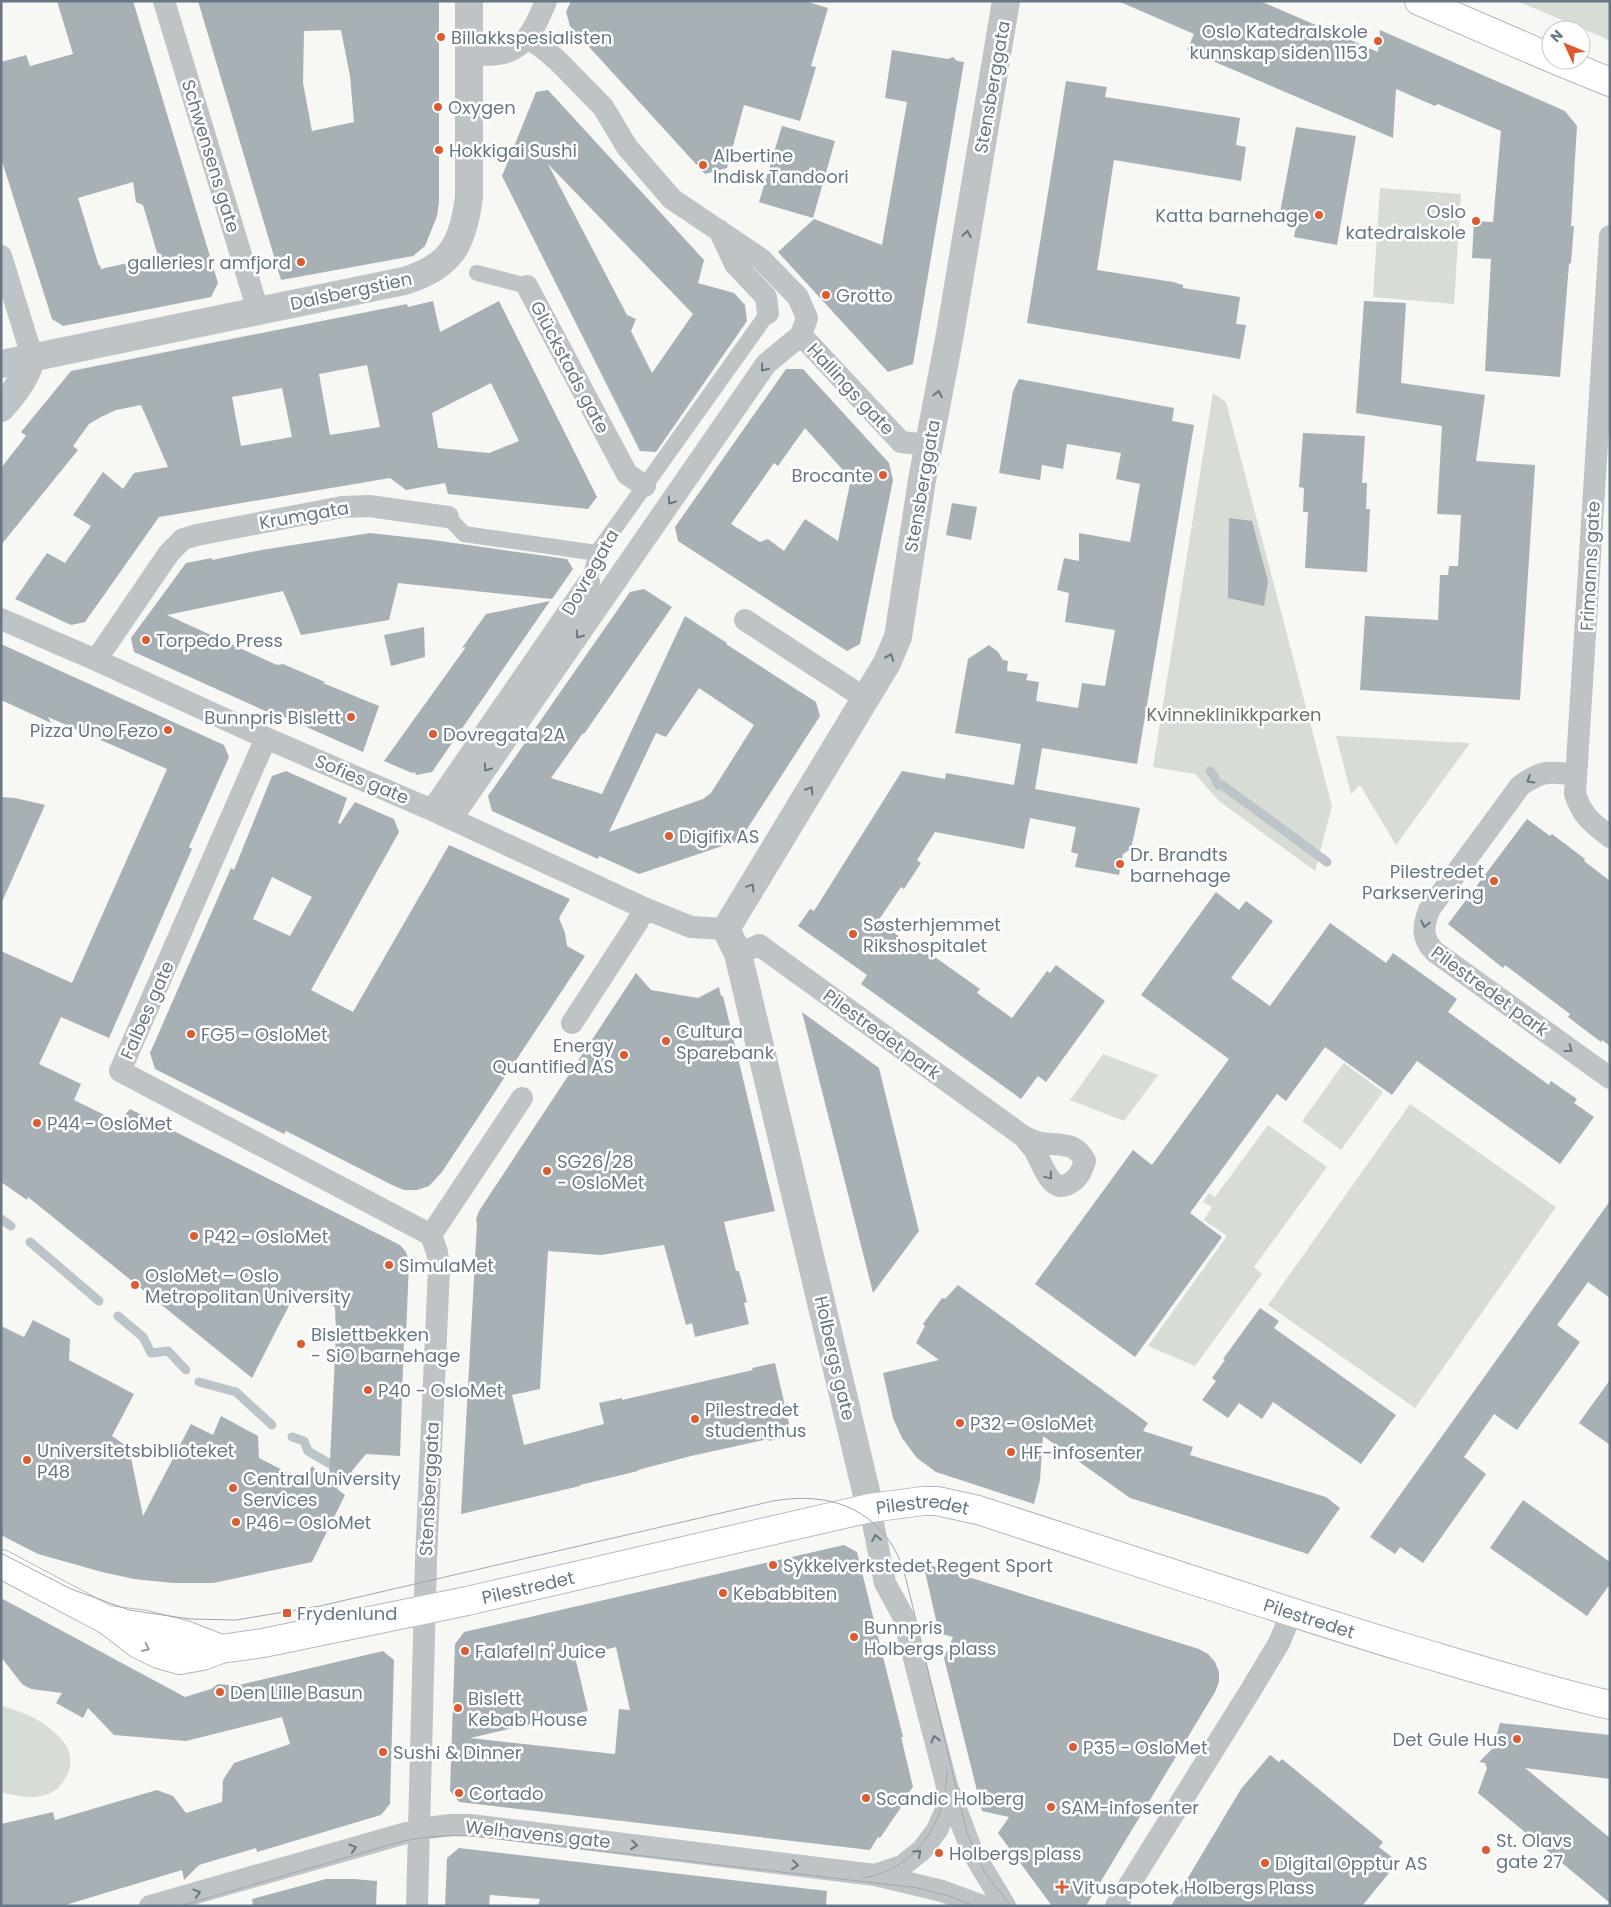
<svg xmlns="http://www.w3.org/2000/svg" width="1611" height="1907" font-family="Poppins,sans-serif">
  <rect width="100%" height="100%" fill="#f7f7f4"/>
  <path fill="#d7dcd4" d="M1517 1H1610V41L1600 36Z
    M1380 188 1461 194 1454 304 1373 297Z
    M1213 393 1226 402 1332 806 1315 871 1219 801 1195 774 1153 767Z
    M1336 736 1470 743 1396 845 1360 785 1351 794Z
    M1103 1054 1158 1075 1124 1121 1070 1100Z
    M1344 1063 1383 1092 1341 1150 1302 1121Z
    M1410 1104 1556 1207 1415 1408 1268 1305Z
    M1268 1125 1327 1167 1254 1267 1262 1274 1195 1366 1148 1346 1227 1236 1204 1220 1212 1207 1203 1202 1209 1193 1215 1197Z
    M1 1706C26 1712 51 1724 66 1745 70 1751 72 1764 69 1771 57 1802 29 1800 1 1792Z"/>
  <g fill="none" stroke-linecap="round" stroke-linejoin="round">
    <path stroke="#bac4c9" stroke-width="9" d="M1210 771 1214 776 1218 785H1222L1327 862
      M1 1219 11 1226
      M30 1242 99 1301
      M118 1316 143 1337 151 1353 168 1351 186 1370
      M199 1382 236 1392 272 1425
      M292 1437 304 1441 308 1451 349 1475"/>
  </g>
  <path fill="#a7b0b5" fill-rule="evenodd" d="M57 1H133L218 283 211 297 63 326 52 319 1 158V62L26 55 30 66 73 54ZM133 182 136 202 143 205 158 256 101 269 100 265 99 266 78 198Z
    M198 1H439V202L437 216 425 246 413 256 281 280ZM341 30 350 76 354 122 312 131 303 83 304 31Z
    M571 1H805L828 8 811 66 816 67 800 121 744 105 727 168 705 174 570 26 566 12Z
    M1118 1H1260L1378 52 1380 30 1565 111 1577 126 1571 226H1574L1571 263 1569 264 1560 377 1485 371 1491 259 1472 258 1474 221 1493 222 1501 131 1438 104 1435 106 1396 89 1393 138 1187 50 1194 34Z
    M892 50 948 59 953 57 957 61 964 62 913 364 888 372 778 252 814 219 882 245 907 102 885 98Z
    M1066 81 1107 87 1105 97 1240 118 1236 145 1246 147 1241 181 1114 160 1097 270 1173 282 1183 285V288L1240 297 1236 324 1246 325 1240 359 1027 323Z
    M548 90 704 260 698 283 734 293 745 305 747 321 656 452 640 451 502 176 536 92ZM548 164 693 314 652 373 631 331 636 319 627 315Z
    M782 126 835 141 813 218 759 202Z
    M1296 127 1356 136 1337 245 1294 237 1297 222 1279 218Z
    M433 301 440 332 499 301 597 497 588 509 448 494 445 483 406 490 390 478 159 517 85 622 71 625 15 599 47 553 65 563 91 526 73 515 103 472 123 489 134 473 168 467 141 405 116 410 101 417 89 424 73 446 78 450 1 545V468L26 436 21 432 71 371 407 304 408 307ZM367 365 380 427 330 435 319 374ZM491 383 519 441 489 453 438 448 432 413ZM282 388 292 437 241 446 232 397Z
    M1364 301 1406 303 1401 383 1485 395 1476 461 1535 465 1520 700 1360 690 1365 616 1438 620 1440 575H1448L1449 566H1458L1461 515 1437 514 1442 426 1356 413Z
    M786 369H803L889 463 893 480 860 644 847 651 678 541 675 527ZM805 428 851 479 838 541 805 519 784 551 768 539 760 542 731 524 774 463 778 466Z
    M1019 379 1174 408 1172 421 1194 425 1137 764 1042 748 1035 789 1140 808 1131 849 1123 854 1119 875 1075 867 1078 854 1071 852 1076 827 1030 818 1024 849 935 832 917 860 921 863 904 889 901 887 878 921 912 946 915 943 980 989 977 993 1012 1018 1047 971 1050 973 1056 965 1105 1001 1046 1082 1038 1076 1021 1099 861 984 867 975 798 926 810 909 814 911 902 771 945 779 946 773 1014 785 1021 744 955 733 968 659 989 645 998 652 1003 660 1008 661 1007 671 1028 674 1026 680 1039 682 1036 701 1078 708 1082 683 1105 686 1115 630 1065 622 1069 593 1057 590 1064 558 1079 561V533L1130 542 1140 484 1116 479 1121 453 1067 444 1063 469 1042 465 1040 480 999 473 1013 391Z
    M1303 433 1365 436 1362 483H1367L1366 509H1370L1367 572 1305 568 1308 512H1303L1304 488 1299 487Z
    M952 503 977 507 971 540 946 535Z
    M1229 518 1252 521 1268 581 1264 606 1228 598Z
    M370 533 433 540 567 559 573 569 552 599 398 583 389 620 301 635 283 591 167 615 277 665 283 664 325 682 323 683 379 706 363 752 284 717 283 719 134 652 131 638 186 563 212 558V560L261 550Z
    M644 589 672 607 584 734 583 733 551 778 602 794 685 616 727 643 726 644 816 702 820 716 740 840 639 874 599 856 598 859 492 811 488 796 630 592ZM699 688 754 725 711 793 703 799 609 832 656 733 666 737Z
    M550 601 432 772 416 775 415 772 412 773 384 761 466 647 462 648 486 614Z
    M424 627 425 657 391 666 384 635Z
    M1 644 224 745 229 757 189 847 192 849 109 1038 61 1017 39 1064 81 1084 74 1100 119 1122 130 1109 400 1245 406 1252 409 1261 406 1338H404L400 1456 366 1454 337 1489 345 1495 312 1562 213 1583H173L134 1579 102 1572 38 1554 1 1535V1326L24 1337 33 1320 70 1339 69 1360 134 1394 112 1436 129 1448 143 1516 191 1424 213 1435 221 1416 258 1436 259 1458 304 1481 312 1466 329 1482 336 1334 335 1307 298 1288 252 1378 28 1197 27 1200 1 1182V951L72 983 167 769 48 717 51 723 1 700Z
    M286 771 347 798 338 823 340 824 355 802 394 819 399 832 311 990 353 1012 449 845 570 899 559 918 565 933 567 946 585 956 442 1172 429 1186 417 1190H404L392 1185 286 1131 284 1134 155 1069 150 1053 231 868 234 870 272 776ZM272 877 312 897 290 936 253 919Z
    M1 797 15 798 45 805 1 904Z
    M1527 819 1550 836 1552 834 1585 859 1584 861 1610 881V1046L1602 1040 1601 1042 1568 1017 1570 1014 1505 965 1503 968 1448 924Z
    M1216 892 1239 910 1246 901 1273 921 1231 978 1270 1006 1330 923 1386 963 1393 953 1457 999 1448 1012 1549 1085 1551 1081 1577 1099 1574 1103 1594 1117 1560 1164 1417 1061 1392 1095 1325 1047 1286 1101 1277 1094 1190 1213 1222 1237 1135 1357 1035 1284 1133 1150 1152 1165 1229 1059 1141 995Z
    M636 973 651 990 698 998 719 987 721 996H723L775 1211 724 1222 736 1271H739L747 1302 744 1303 749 1324 695 1337 692 1323 686 1325 664 1245 601 1255 548 1251 540 1389 512 1395 524 1445 604 1424 599 1403 622 1398V1400L753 1370 752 1368 775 1363 792 1436 769 1441V1439L691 1456 638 1470V1471L580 1485V1486L461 1514 477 1223 476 1219 479 1211Z
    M802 1012 879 1068 919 1231 873 1293Z
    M1610 1201V1298L1588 1282 1557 1325 1580 1342 1517 1430 1494 1414 1464 1457 1486 1474 1423 1563 1400 1547 1395 1554 1370 1537Z
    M958 1285 1148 1423 1143 1431 1193 1447 1190 1455 1326 1497 1340 1508 1308 1554 1130 1498 1043 1436 1040 1480 1034 1504 936 1472 917 1458 902 1438 893 1418 883 1373 939 1360 916 1343 925 1326 923 1324 942 1298 945 1299Z
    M1260 1308 1279 1321 1274 1328 1396 1415 1361 1464 1273 1402 1262 1419 1239 1403 1228 1418 1202 1400 1216 1381 1212 1378 1225 1360 1223 1359Z
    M1610 1380V1445L1579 1423Z
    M1523 1500 1610 1562V1584L1587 1616 1490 1548Z
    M844 1545 857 1552 903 1737H901L913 1787 904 1799 906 1800 880 1838 878 1837 870 1850 459 1802 450 1791 455 1644 464 1632ZM616 1647 630 1710 619 1709 615 1754 470 1738 588 1711 575 1657Z
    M923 1563 1199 1649 1208 1654 1215 1662 1219 1672V1682L1215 1692 1086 1906H1052L998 1833 1009 1817 982 1811 944 1658 953 1637 939 1633Z
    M1 1598 185 1697 211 1689 218 1684 229 1685 238 1683 239 1685 383 1651 394 1660 390 1804 381 1815 257 1852 256 1848 199 1865 184 1880 182 1870 62 1906H1V1824L53 1812 55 1820 157 1790 173 1796 186 1813 222 1802 223 1780 234 1763 290 1744 282 1717 186 1741 114 1735 88 1708 83 1718 56 1703 62 1693 31 1689 22 1684 1 1657Z
    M1500 1723 1610 1735V1779L1525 1768 1610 1838V1903L1478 1793 1487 1768 1485 1763 1479 1762 1493 1748Z
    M1270 1755 1279 1762 1282 1759 1383 1842 1379 1847 1398 1862 1362 1906H1171L1241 1789Z
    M459 1848 827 1891 826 1906H538L540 1899 490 1895 489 1906H445L447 1858Z
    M326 1879H354L377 1881 376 1906H253L252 1899Z"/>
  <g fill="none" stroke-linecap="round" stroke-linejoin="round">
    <defs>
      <g id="secondary">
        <path d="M1419 1 1551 58"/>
        <path d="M1556 60 1610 82"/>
        <path id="s1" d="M1 1564 107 1620 138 1644 159 1654 180 1660 202 1656 221 1649 263 1643 467 1601 870 1508 923 1501H937L978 1510C1120 1556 1262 1604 1406 1648 1474 1668 1541 1689 1610 1705"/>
        <path d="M107 1620 146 1625 185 1635 221 1649"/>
      </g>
    </defs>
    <use href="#secondary" stroke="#b3b8bd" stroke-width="30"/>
    <path stroke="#bec3c6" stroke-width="16" d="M477 273 527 286
      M448 517 464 534 597 553
      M589 582 597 553 768 313"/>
    <path stroke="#bec3c6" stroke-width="22" d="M164 1 258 311
      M527 38 540 46 557 60 603 107 627 147 672 199 761 259 798 297 807 318 801 335 901 442 928 445
      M469 55C480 55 493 56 504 53 528 46 537 23 546 1
      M719 230 735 264 766 297 768 313
      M1610 236 1575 794C1583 817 1591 822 1610 837
      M1 256 32 356
      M527 286 627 474 645 486
      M1 619 96 660 266 738 432 810 644 908 691 927 726 929
      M745 620 866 699
      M96 660 169 553 183 539 197 535 342 507 369 506 448 517
      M266 738 120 1071 431 1235
      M1576 775C1550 772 1543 769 1520 786L1429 910C1423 927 1421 938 1435 952L1610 1078
      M432 810 589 582
      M452 818 766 364 801 335
      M738 954 759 945 1023 1136C1029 1139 1036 1142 1042 1143 1061 1146 1075 1141 1085 1161 1082 1170 1079 1178 1070 1183 1051 1196 1042 1163 1035 1151 1032 1146 1027 1141 1023 1136
      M572 1023 637 923 644 908
      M431 1235 522 1098
      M870 1508 885 1583 903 1616 947 1786 972 1851 1005 1906
      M875 1875 902 1866 922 1850 937 1830 945 1812 947 1787
      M150 1906 420 1829 450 1825H470L875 1875 942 1891 983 1906
      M417 1906 426 1560 439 1269 437 1252 431 1235
      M1116 1906 1252 1688 1279 1643 1292 1612"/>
    <path stroke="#bec3c6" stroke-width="28" d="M1 364 404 281C451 267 463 244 469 197V1
      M1 408C15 392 27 377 32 356
      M870 1508 738 954 726 929 887 663 898 637 922 480 950 334 1006 1"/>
    <use href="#secondary" stroke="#fff" stroke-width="28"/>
    <path stroke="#a0a7ac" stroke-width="1" d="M1 1553 71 1589 129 1610 190 1619 236 1620 320 1606 773 1501C820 1493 864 1502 892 1545 901 1559 905 1575 909 1591L967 1833 985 1873 1011 1906
      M863 1878C916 1870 947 1822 947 1770
      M180 1906 396 1843C423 1836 447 1835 474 1836L918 1888 949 1896 975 1906"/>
  </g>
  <defs><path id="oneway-chevron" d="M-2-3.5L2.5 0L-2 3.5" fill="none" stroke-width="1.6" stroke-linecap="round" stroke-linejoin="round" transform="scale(1.25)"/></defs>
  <g stroke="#677784">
    <use href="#oneway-chevron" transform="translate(967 234) rotate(-80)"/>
    <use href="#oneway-chevron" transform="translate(764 368) rotate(129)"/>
    <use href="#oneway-chevron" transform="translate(938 394) rotate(-79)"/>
    <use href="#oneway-chevron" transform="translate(671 501) rotate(125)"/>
    <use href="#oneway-chevron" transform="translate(579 635) rotate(125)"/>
    <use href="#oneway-chevron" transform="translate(890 657) rotate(-68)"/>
    <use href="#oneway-chevron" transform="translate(487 768) rotate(125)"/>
    <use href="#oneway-chevron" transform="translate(1530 780) rotate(149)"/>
    <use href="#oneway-chevron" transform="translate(810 790) rotate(-58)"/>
    <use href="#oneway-chevron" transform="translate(751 887) rotate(-59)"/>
    <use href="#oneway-chevron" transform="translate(1425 924) rotate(102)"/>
    <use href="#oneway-chevron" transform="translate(1569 1049) rotate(36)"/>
    <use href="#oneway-chevron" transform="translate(1049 1176) rotate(50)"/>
    <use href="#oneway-chevron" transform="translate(876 1538) rotate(-101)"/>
    <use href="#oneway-chevron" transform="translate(935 1739) rotate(-104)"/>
    <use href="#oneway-chevron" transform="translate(634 1845) rotate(7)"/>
    <use href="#oneway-chevron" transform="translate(353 1848) rotate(-16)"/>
    <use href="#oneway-chevron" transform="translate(918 1853) rotate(-42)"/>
    <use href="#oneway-chevron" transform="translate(795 1865) rotate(7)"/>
    <use href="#oneway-chevron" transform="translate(197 1893) rotate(-16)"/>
  </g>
  <use stroke="#95a0a9" href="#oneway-chevron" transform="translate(146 1648) rotate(25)"/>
  <g fill="#dc5b30" stroke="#fff" stroke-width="2">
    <circle cx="441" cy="37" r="5"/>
    <circle cx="1378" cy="41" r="5"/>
    <circle cx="438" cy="107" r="5"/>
    <circle cx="439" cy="150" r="5"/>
    <circle cx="703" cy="165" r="5"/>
    <circle cx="1319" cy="215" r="5"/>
    <circle cx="1476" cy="221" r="5"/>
    <circle cx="301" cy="262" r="5"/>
    <circle cx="826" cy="295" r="5"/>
    <circle cx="883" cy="475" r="5"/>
    <circle cx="146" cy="640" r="5"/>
    <circle cx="351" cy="717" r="5"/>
    <circle cx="168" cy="730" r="5"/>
    <circle cx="433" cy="734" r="5"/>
    <circle cx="669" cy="836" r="5"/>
    <circle cx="1120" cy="864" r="5"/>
    <circle cx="1494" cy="881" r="5"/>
    <circle cx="853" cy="934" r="5"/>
    <circle cx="191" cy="1034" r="5"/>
    <circle cx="666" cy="1041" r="5"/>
    <circle cx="624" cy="1055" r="5"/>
    <circle cx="37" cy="1123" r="5"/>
    <circle cx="547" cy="1171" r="5"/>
    <circle cx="194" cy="1236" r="5"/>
    <circle cx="389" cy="1265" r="5"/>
    <circle cx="135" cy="1285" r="5"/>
    <circle cx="301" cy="1344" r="5"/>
    <circle cx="368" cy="1390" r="5"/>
    <circle cx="695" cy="1419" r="5"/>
    <circle cx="960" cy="1423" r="5"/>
    <circle cx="1011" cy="1452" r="5"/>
    <circle cx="27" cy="1460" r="5"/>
    <circle cx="233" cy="1488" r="5"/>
    <circle cx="236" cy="1522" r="5"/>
    <circle cx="773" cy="1565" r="5"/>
    <circle cx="723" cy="1593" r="5"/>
    <rect x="282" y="1608" width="10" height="10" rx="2.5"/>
    <circle cx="854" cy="1637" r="5"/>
    <circle cx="465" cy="1651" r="5"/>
    <circle cx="220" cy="1692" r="5"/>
    <circle cx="458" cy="1708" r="5"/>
    <circle cx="1517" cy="1739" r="5"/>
    <circle cx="1073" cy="1747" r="5"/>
    <circle cx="383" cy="1752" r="5"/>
    <circle cx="459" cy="1793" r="5"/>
    <circle cx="866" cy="1798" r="5"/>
    <circle cx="1051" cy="1807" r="5"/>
    <circle cx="1486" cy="1850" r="5"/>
    <circle cx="939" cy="1853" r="5"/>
    <circle cx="1265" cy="1863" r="5"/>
    <path d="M1059.5 1879.5h5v5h5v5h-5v5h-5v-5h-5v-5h5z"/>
  </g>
  <g text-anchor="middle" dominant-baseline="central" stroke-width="5" stroke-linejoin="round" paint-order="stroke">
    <g font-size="18" fill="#677784" stroke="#fff" text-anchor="start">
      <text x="1368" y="31" text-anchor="end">Oslo Katedralskole<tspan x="1368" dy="21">kunnskap siden 1153</tspan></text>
      <text x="451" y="37">Billakkspesialisten</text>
      <text x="448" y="107">Oxygen</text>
      <text x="449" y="150">Hokkigai Sushi</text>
      <text x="713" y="155">Albertine<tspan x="713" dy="21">Indisk Tandoori</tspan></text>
      <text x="1466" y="211" text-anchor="end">Oslo<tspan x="1466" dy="21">katedralskole</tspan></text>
      <text x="1309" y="215" text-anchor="end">Katta barnehage</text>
      <text x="291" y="262" text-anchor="end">galleries r amfjord</text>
      <text x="836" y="295">Grotto</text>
      <text x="873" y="475" text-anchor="end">Brocante</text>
      <text x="156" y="640">Torpedo Press</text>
      <text x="341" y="717" text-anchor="end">Bunnpris Bislett</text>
      <text x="158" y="730" text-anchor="end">Pizza Uno Fezo</text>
      <text x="443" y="734">Dovregata 2A</text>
      <text x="679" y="836">Digifix AS</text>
      <text x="1130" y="854">Dr. Brandts<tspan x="1130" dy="21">barnehage</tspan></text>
      <text x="1484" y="871" text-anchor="end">Pilestredet<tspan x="1484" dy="21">Parkservering</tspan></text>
      <text x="863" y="924">Søsterhjemmet<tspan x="863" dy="21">Rikshospitalet</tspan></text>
      <text x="676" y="1031">Cultura<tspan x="676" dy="21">Sparebank</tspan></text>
      <text x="201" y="1034">FG5 - OsloMet</text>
      <text x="614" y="1045" text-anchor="end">Energy<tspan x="614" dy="21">Quantified AS</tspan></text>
      <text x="47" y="1123">P44 - OsloMet</text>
      <text x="557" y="1161">SG26/28<tspan x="557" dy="21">- OsloMet</tspan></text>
      <text x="204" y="1236">P42 - OsloMet</text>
      <text x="399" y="1265">SimulaMet</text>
      <text x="145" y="1275">OsloMet – Oslo<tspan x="145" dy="21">Metropolitan University</tspan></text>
      <text x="311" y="1334">Bislettbekken<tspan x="311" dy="21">- SiO barnehage</tspan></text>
      <text x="378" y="1390">P40 - OsloMet</text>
      <text x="705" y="1409">Pilestredet<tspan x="705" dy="21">studenthus</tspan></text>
      <text x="970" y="1423">P32 - OsloMet</text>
      <text x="37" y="1450">Universitetsbiblioteket<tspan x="37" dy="21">P48</tspan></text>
      <text x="1021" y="1452">HF-infosenter</text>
      <text x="243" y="1478">Central University<tspan x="243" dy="21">Services</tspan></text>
      <text x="246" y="1522">P46 - OsloMet</text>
      <text x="783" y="1565">Sykkelverkstedet Regent Sport</text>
      <text x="733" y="1593">Kebabbiten</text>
      <text x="297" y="1613">Frydenlund</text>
      <text x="864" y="1627">Bunnpris<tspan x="864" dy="21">Holbergs plass</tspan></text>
      <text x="475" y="1651">Falafel n' Juice</text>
      <text x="230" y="1692">Den Lille Basun</text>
      <text x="468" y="1698">Bislett<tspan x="468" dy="21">Kebab House</tspan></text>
      <text x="1507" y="1739" text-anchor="end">Det Gule Hus</text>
      <text x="1083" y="1747">P35 - OsloMet</text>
      <text x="393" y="1752">Sushi &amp; Dinner</text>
      <text x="469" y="1793">Cortado</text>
      <text x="876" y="1798">Scandic Holberg</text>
      <text x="1061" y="1807">SAM-infosenter</text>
      <text x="1496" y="1840">St. Olavs<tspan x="1496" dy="21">gate 27</tspan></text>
      <text x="949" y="1853">Holbergs plass</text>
      <text x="1275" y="1863">Digital Opptur AS</text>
      <text x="1072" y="1887">Vitusapotek Holbergs Plass</text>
    </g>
    <g font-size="18" fill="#677784" stroke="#fff">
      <text transform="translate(992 87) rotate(-80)">Stensberggata</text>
      <text transform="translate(211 156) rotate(73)">Schwensens gate</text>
      <text transform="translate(351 291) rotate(-12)">Dalsbergstien</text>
      <text transform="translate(570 367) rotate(62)">Glückstads gate</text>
      <text transform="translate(851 389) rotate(47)">Hallings gate</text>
      <text transform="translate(922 486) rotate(-80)">Stensberggata</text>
      <text transform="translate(304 515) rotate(-10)">Krumgata</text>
      <text transform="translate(1590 566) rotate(-87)">Frimanns gate</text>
      <text transform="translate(590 572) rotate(-60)">Dovregata</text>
      <text transform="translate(362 779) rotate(23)">Sofies gate</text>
      <text transform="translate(1490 991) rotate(36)">Pilestredet park</text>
      <text transform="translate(147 1010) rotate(-66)">Falbes gate</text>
      <text transform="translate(882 1034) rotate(36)">Pilestredet park</text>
      <text transform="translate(835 1358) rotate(77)">Holbergs gate</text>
      <text transform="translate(429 1489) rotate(-87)">Stensberggata</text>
      <text stroke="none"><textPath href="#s1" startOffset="964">Pilestredet</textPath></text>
      <text stroke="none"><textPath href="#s1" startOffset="560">Pilestredet</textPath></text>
      <text stroke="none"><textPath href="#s1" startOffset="1369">Pilestredet</textPath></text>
      <text transform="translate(538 1834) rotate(6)">Welhavens gate</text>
    </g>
    <g font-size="18" fill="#667762" stroke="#fff">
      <text x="1234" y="714">Kvinneklinikkparken</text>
    </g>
  </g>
  <rect width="1611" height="1907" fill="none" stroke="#677784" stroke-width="5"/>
  <g transform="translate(1566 45) rotate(314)"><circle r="24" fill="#ffffff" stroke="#c2c9ce"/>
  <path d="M0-4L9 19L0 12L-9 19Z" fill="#dc5b30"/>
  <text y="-8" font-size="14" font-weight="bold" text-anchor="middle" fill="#677784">N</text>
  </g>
</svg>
